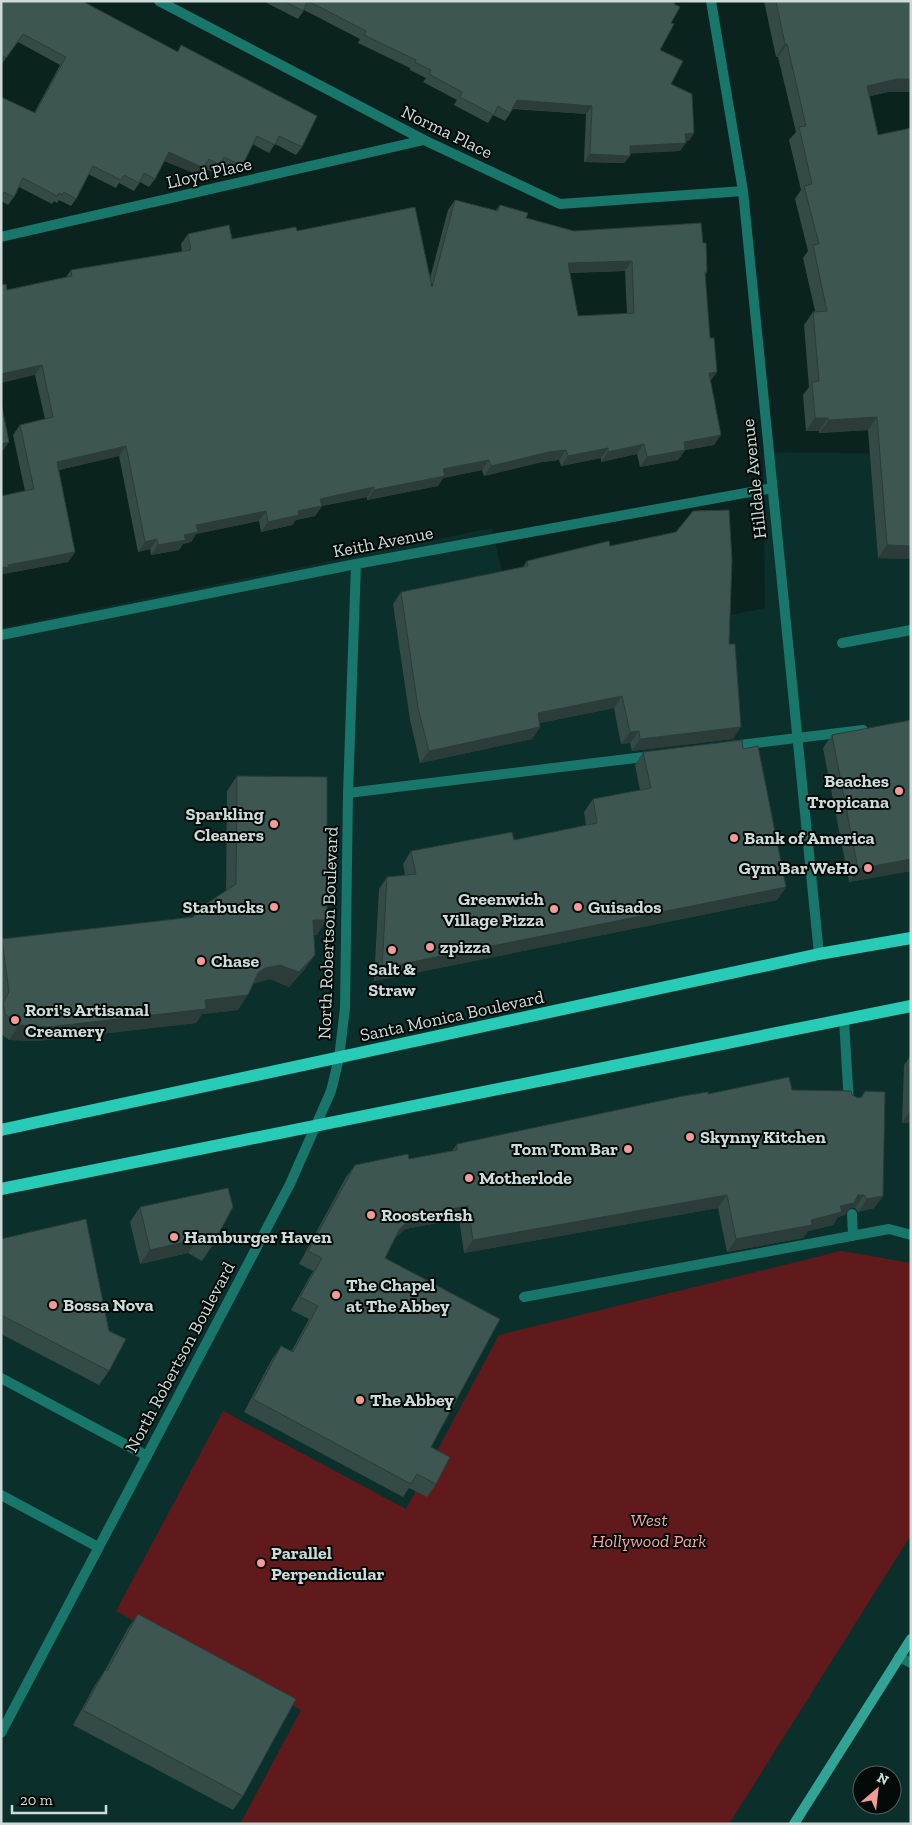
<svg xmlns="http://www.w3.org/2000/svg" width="912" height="1825" font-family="'Zilla Slab',serif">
  <rect width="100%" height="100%" fill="#0a231f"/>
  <path fill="#0b2f2a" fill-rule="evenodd" d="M763 452 911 454V1824H1V628L492 528 531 697 597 642 765 608ZM862 1775H892V1805H862Z"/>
  <path fill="#611a1c" d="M841 1251 911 1263V1535L729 1824H240L301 1710 116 1611 223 1411 406 1509 499 1335Z"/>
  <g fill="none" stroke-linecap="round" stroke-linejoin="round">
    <path stroke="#18766a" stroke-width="10" d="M842 643 911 630
      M731 746 863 730
      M348 793 652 756
      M844 1020 849 1104
      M852 1214 853 1236
      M524 1297 889 1229 911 1235
      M1 1378 147 1456
      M1 1495 98 1547
      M899 1657 911 1663"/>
    <path stroke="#18766a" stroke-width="10" d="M159 1 424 140 560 204 743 191
      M711 1 743 191 819 954
      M1 237 424 140
      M1 635 356 564 772 488
      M339 1058 345 1008 348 793 356 564"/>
    <path stroke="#18766a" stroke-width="10" d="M1 1733 290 1184 331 1091 339 1058"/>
    <path stroke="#32a495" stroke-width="10" d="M794 1824 911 1639"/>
    <path stroke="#28cbb6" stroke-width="12" d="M1 1130 819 954 911 938
      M1 1189 911 1006"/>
  </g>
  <path fill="#344a46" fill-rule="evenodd" d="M1 1 177 52 181 45 302 147 296 155 275 144 269 153 252 144 242 166 236 174 219 166 214 173 204 168 199 175 164 161 155 179 149 187 140 182 134 191 119 183 116 188 88 174 76 199 71 206 59 200 57 203 54 201 52 204 19 187 14 197 8 205 1 201V97L34 113 60 65 18 42 1 65Z
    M263 1H676L674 4 671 23 660 50 689 141H685L680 151 630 153V156L624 163 584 162 586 114 513 109 505 121 493 115 488 123 454 105 457 100 423 82 426 78 410 70V68L358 43 360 39 304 10 298 19Z
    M764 1H911V92H888L870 96 911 559 878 558 868 430 819 433V431H806L803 395 809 387 804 325 813 312 815 311 803 258 808 251 795 199 801 190 789 140 796 132 778 57H776Z
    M455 200 495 211 500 205 526 218 574 231 703 243 707 272 705 275 710 338 717 372 710 381 714 445 685 450 678 460 640 467 637 454 601 462V458L561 466 559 460 542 462 484 476 482 470 443 478 438 486 367 500V497L322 506 315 516 296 520 292 525 261 532 259 521 196 534 191 542 183 544 179 550 151 555 150 549 138 552 119 456 59 470 75 552 68 562 3 574 2 577 25 491 13 435 20 425 45 419 35 375 7 290 66 277 71 270 182 252 181 244 188 234 232 239 297 231 430 278 448 210ZM625 271 627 314 578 316 570 273Z
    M610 546 729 644 733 739 632 751 630 743 621 744 614 708 540 723V727L532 739 420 763 410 720 393 604 401 592 523 567 527 561Z
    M832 735 911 871 849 882 823 748Z
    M743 749 786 887 777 900 374 981 379 889 387 877 405 875 403 864 411 851 514 840 586 825 584 812 593 799 640 790 635 765 643 752Z
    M237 776 317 935H314L305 969 289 987 270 979 255 983 253 984 238 1010 202 1014 196 1023 38 1041 9 1040 1 1034V940L2 939 193 917 226 891 227 791Z
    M911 1055V1123H902L904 1065Z
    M792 1090 852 1095 858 1098 861 1097 865 1091 883 1196 874 1208 858 1212 855 1208H850L845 1215 838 1217 833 1225 808 1231 803 1238 727 1252 718 1208 464 1253 459 1219 405 1229 395 1238 385 1258 431 1447 436 1484 427 1497 409 1488 403 1497 244 1412 272 1359 281 1346 291 1352 309 1319 291 1310 313 1271 299 1264 346 1177 355 1165 409 1159 452 1151 457 1144 708 1094Z
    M140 1207 212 1246 202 1261 188 1253 140 1264 130 1222Z
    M1 1239 109 1371 99 1385 1 1334Z
    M138 1614 243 1796 233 1810 73 1725 95 1685 105 1670 128 1628Z"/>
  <path fill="#2b3c39" d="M785 44H787L778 57H776Z
    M897 79H911V92H888L858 99 867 86Z
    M517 100 592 106 586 114 511 108Z
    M694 133 689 141 679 142 685 134Z
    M686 143 680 151 624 154 630 146Z
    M169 152 204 168 199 175 163 160Z
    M590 154 630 156 624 163 584 162Z
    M632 261 625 271 561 273 568 263Z
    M42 365 35 375 1 383V374Z
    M717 372 710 382 709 373Z
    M877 417 868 430 819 433 829 420Z
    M815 418H828L819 431H806Z
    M721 435 714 445 685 450 678 460 640 467 647 457 684 442Z
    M9 442 2 452H1V444Z
    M644 444 637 454 601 462 608 452Z
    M126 446 119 456 50 472 57 462Z
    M608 448 601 458 561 466 568 456Z
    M566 450 559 460 542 462 484 476 491 466 549 452Z
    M489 460 482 470 443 478 438 486 367 500 374 490 443 469Z
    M374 487 367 497 322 506 315 516 296 520 292 525 261 532 268 522 298 511 324 498Z
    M266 511 259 521 196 534 191 542 183 544 179 550 151 555 158 545 184 535 196 525Z
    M157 539 150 549 138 552 145 542Z
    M887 545 911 546V559L878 558Z
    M75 552 68 562 3 574 1 577V568L8 565Z
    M622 696 614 708 529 725 538 713Z
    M540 727 532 739 420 763 429 751Z
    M741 727 733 739 632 751 640 739Z
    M639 731 630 743 621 744 630 732Z
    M911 859V871L849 882 858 869Z
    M786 887 777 900 374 981 382 968Z
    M313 920H327L317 935 302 934Z
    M315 955 305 969 289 987 270 979 255 983 248 988 258 973 265 968Z
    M248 995 238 1010 202 1014 196 1023 38 1041 9 1040 19 1025Z
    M910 1111 911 1123H902Z
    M727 1195 718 1208 464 1253 473 1240Z
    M858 1195H864L855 1208H850L845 1215 838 1217 833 1225 808 1231 803 1238 727 1252 736 1239 811 1220 840 1206Z
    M883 1196 874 1208 858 1212 867 1199Z
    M468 1206 459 1219 405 1229 390 1243 399 1230 414 1216Z
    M198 1239 188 1253 140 1264 150 1250Z"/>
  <path fill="#3d5651" stroke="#2b3c39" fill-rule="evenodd" d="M1 1H82L178 52 181 45 317 116 302 147 279 136 275 145 257 136 242 166 224 157 220 165 209 159 204 168 169 152 155 179 144 173 139 183 124 175 121 180 93 166 76 199 64 192 62 195 59 193 57 196 23 178 14 197 4 192 1 197V97L35 113 66 57 23 34 6 58 1 55Z
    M284 1H676L674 4 680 7 671 23 674 24 660 50 683 61 671 84 692 94 694 133 685 134 686 143 630 146V156L590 154 592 106 517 100 510 113 498 106 494 115 460 97 462 92 429 74 431 70 415 62 416 60 364 35 366 31 308 1 303 11Z
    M776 1H911V79H897L867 86 878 135 911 128V546L887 545 877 417 829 420 828 418H815L812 382 819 381 813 312 827 311 813 245 819 244 804 186 812 184 799 127 806 126 787 44H785Z
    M455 200 498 211 500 205 528 213 526 218 574 231 701 223 703 243H706L707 272H705L710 338H714L717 372 709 373 721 435 684 442 685 450 647 457 644 444 608 452V448L568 456 566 450 549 452 491 466 489 460 443 469 445 476 374 490V487L324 498 320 499 322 506 298 511 299 515 268 522 266 511 196 525 198 532 184 535 186 540 158 545 157 539 145 542 126 446 57 462 75 552 8 565 9 567 1 568V496L34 489 20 425 53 417 42 365 1 374V285L6 284 7 290 72 276 71 270 191 250 188 234 229 225 232 239 296 227 297 231 415 207 432 287ZM632 261 634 313 578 316 568 263Z
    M1 402 9 442 1 444Z
    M729 510 732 560 729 644H735L741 727 640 739 639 731 630 732 622 696 538 713 540 727 429 751 418 708 401 592 528 566 527 561 609 541 610 546 676 532 693 511Z
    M911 720V859L858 869 832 735Z
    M742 740 743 749 758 746 786 887 382 968 387 877 416 874 411 851 512 832 514 840 597 823 593 799 651 788 643 752Z
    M237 776 327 777V920H313L315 955 299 972 280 965 265 968 258 973 248 995 205 1000 206 1009 48 1027 19 1025 5 1014 3 1003 9 992 2 939 193 917 200 908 236 884Z
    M789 1077 792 1090 851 1091 852 1095 858 1098 862 1097 865 1091 885 1092 883 1196 867 1199 864 1195H858L854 1203 840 1206 842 1212 811 1220 812 1225 736 1239 727 1195 473 1240 468 1206 414 1216 399 1230 385 1258 500 1319 431 1447 450 1457 436 1484 417 1474 411 1484 253 1399 281 1346 293 1352 318 1306 300 1297 322 1258 308 1251 355 1165 408 1154 409 1159 457 1150V1144L683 1096 708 1092V1094Z
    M228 1188 233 1207 212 1246 198 1239 150 1250 140 1207Z
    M86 1219 109 1331 126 1339 109 1371 1 1315V1239Z
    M138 1614 296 1699 243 1796 83 1710 105 1670 107 1671Z"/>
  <g fill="#f59b97" stroke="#030a08" stroke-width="2">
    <circle cx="899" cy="791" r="5"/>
    <circle cx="274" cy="824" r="5"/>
    <circle cx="734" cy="838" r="5"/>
    <circle cx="868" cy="868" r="5"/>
    <circle cx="274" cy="907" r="5"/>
    <circle cx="578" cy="907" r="5"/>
    <circle cx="554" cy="909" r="5"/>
    <circle cx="430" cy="947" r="5"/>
    <circle cx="392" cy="950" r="5"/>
    <circle cx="201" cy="961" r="5"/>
    <circle cx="15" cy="1020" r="5"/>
    <circle cx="690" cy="1137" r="5"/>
    <circle cx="628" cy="1149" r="5"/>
    <circle cx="469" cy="1178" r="5"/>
    <circle cx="371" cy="1215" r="5"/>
    <circle cx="174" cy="1237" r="5"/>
    <circle cx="336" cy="1295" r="5"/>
    <circle cx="53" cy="1305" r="5"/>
    <circle cx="360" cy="1400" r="5"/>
    <circle cx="261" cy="1563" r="5"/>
  </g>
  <g text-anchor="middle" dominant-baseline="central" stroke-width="4" stroke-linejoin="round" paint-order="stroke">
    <g font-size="18" fill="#cedcd9" stroke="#030a08">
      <text transform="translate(447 132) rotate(26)">Norma Place</text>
      <text transform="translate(209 173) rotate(-13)">Lloyd Place</text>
      <text transform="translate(754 479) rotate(-96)">Hilldale Avenue</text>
      <text transform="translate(383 542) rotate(-11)">Keith Avenue</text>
      <text transform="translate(328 933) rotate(-88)">North Robertson Boulevard</text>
      <text transform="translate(452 1016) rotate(-12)">Santa Monica Boulevard</text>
      <text transform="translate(180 1357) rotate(-62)">North Robertson Boulevard</text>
    </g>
    <g font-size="18" font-weight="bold" fill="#cedcd9" stroke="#030a08" text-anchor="start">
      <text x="889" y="781" text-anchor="end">Beaches<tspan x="889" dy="21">Tropicana</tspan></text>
      <text x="264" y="814" text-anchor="end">Sparkling<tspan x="264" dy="21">Cleaners</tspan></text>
      <text x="744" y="838">Bank of America</text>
      <text x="858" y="868" text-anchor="end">Gym Bar WeHo</text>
      <text x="544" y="899" text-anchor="end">Greenwich<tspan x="544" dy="21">Village Pizza</tspan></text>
      <text x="264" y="907" text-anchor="end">Starbucks</text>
      <text x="588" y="907">Guisados</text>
      <text x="440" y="947">zpizza</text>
      <text x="211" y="961">Chase</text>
      <text x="392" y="969" text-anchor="middle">Salt &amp;<tspan x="392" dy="21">Straw</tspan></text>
      <text x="25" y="1010">Rori's Artisanal<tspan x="25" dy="21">Creamery</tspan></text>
      <text x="700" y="1137">Skynny Kitchen</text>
      <text x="618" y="1149" text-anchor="end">Tom Tom Bar</text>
      <text x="479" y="1178">Motherlode</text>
      <text x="381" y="1215">Roosterfish</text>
      <text x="184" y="1237">Hamburger Haven</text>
      <text x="346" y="1285">The Chapel<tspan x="346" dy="21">at The Abbey</tspan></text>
      <text x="63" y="1305">Bossa Nova</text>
      <text x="370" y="1400">The Abbey</text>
      <text x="271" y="1553">Parallel<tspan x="271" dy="21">Perpendicular</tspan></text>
    </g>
    <g font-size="18" font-style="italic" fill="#f6a6a1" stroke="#030a08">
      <text x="649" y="1520">West<tspan x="649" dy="21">Hollywood Park</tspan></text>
    </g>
  </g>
  <rect width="912" height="1825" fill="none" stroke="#cedcd9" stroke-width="5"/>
  <g transform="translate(877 1790) rotate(28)"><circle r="24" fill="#030a08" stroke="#545e5c"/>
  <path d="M0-4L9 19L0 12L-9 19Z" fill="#f59b97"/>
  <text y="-8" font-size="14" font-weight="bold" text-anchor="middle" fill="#cedcd9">N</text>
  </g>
  <path d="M12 1805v8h94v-8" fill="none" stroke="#cedcd9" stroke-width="2.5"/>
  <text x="20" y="1805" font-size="15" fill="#cedcd9" stroke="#030a08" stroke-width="4" paint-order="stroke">20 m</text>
</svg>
